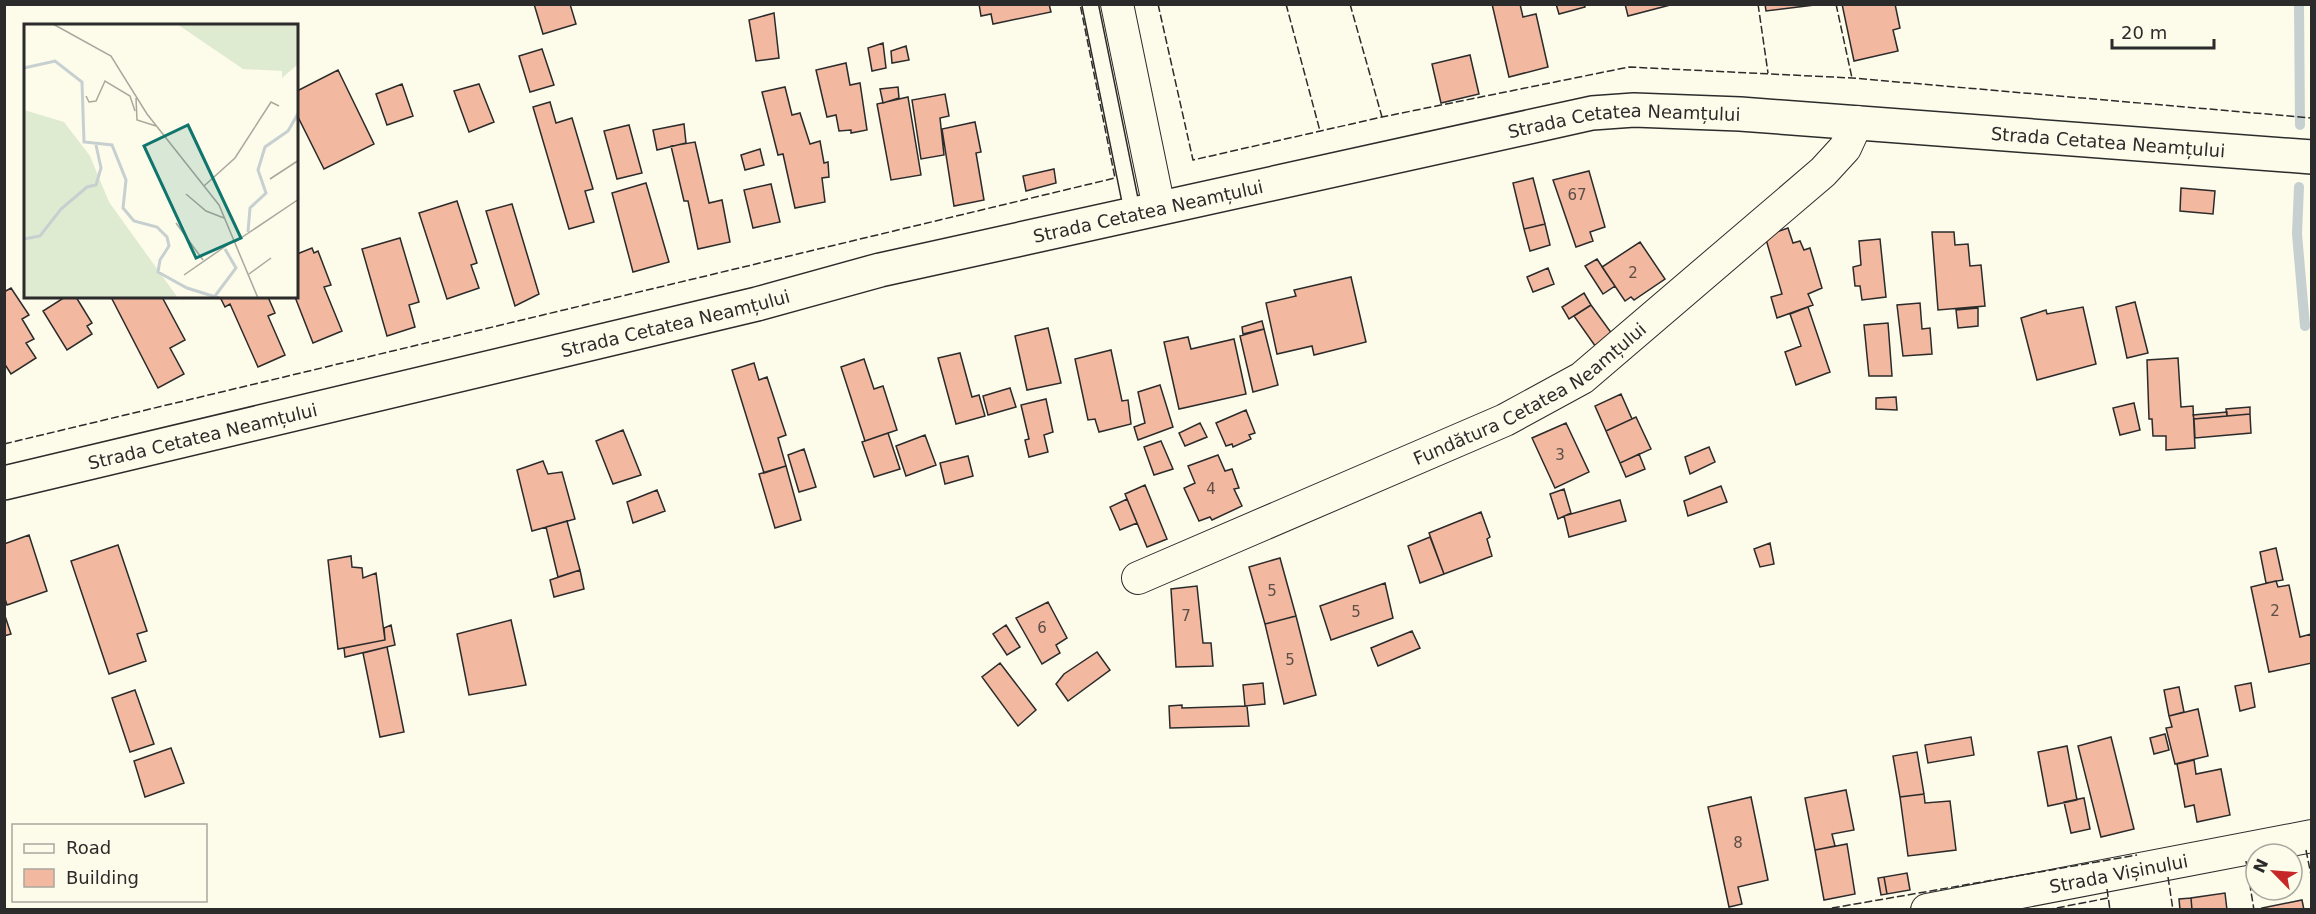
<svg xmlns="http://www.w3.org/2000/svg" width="2316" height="914" font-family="'DejaVu Sans',sans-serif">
  <rect width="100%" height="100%" fill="#fdfbea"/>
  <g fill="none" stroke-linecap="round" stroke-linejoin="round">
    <path stroke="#c7d0d0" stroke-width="10" d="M2299 4 2300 125
      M2299 187 2297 234 2305 326"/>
  </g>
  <path fill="#f2b8a0" stroke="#2b2b2b" stroke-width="1.5" d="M534 4H570L576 24 543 34Z
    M979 4H1049L1051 12 993 24 991 14 981 16Z
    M1492 4H1520L1523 17 1536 14 1548 67 1509 77Z
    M1556 4H1584L1585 7 1559 14Z
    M1625 4H1674L1628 16Z
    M1765 4H1814V5L1766 11Z
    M1842 4H1895L1900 28 1893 30 1898 51 1854 61Z
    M774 13 779 58 756 61 749 20Z
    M883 43 886 68 872 71 868 48Z
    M906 46 909 60 892 63 891 51Z
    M542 49 554 85 530 92 519 56Z
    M1470 55 1479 94 1441 103 1432 64Z
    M846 63 850 85 860 83 867 130 851 133V130L839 131 836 115 827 117 816 70Z
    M338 70 374 144 324 169 297 115V91Z
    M402 84 413 116 387 125 376 94Z
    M479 84 494 122 469 132 454 91Z
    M785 87 792 115 800 113 810 144 820 141 824 163 828 162 829 177 822 178 825 202 795 208 783 154 778 155 762 92Z
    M898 87 899 98 883 103 880 89Z
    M945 94 949 116 940 118 944 155 921 159 912 100Z
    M908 97 921 175 891 180 877 104Z
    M550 102 556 123 572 118 593 189 585 191 594 222 569 229 533 107Z
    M975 122 981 152 976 153 984 200 954 206 942 129Z
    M684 124 686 143 657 150 653 130Z
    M629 125 642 173 617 179 604 131Z
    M695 142 709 203 722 200 730 242 698 249 688 201H684L671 146Z
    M760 149 764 165 745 170 741 155Z
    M1054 169 1056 183 1026 191 1023 176Z
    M1589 171 1605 227 1590 232 1593 241 1576 247 1553 180Z
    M1533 178 1545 224 1524 229 1513 183Z
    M646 183 669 262 633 272 612 193Z
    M771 184 780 222 753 228 744 190Z
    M2181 188 2215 191 2213 214 2180 211Z
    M457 201 477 263 471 265 479 288 447 299 419 213Z
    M512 204 539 294 515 306 486 211Z
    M1545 224 1550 245 1530 251 1524 229Z
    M1788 228 1793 243 1800 241 1804 250 1810 248 1822 288 1808 294 1813 305 1777 318 1771 297 1782 294 1765 236Z
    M1932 232H1954L1955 245 1968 244 1970 266 1981 265 1985 306 1938 310Z
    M400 238 419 302 409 305 415 327 387 336 362 249Z
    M1880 239 1886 297 1862 300 1860 286H1855L1853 267 1861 265 1859 241Z
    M1640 242 1665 279 1634 300 1631 297 1625 301 1602 267Z
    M312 248 314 253 318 251 331 285 324 287 342 331 313 343 295 297H297V254Z
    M1597 259 1615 286 1603 294 1585 266Z
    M1548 268 1554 284 1533 292 1527 277Z
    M1351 277 1366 342 1314 355 1312 346 1277 354 1266 303 1296 296 1294 290Z
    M11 288 29 315 22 319 34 339 26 343 36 358 11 374 4 363V292Z
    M1584 293 1591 305 1569 319 1562 307Z
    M65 297H76L92 323 87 326 92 334 67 350 43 311Z
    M111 297H162L185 340 170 348 184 374 158 388Z
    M220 297H268L275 313 268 316 285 355 258 367 230 304 225 307Z
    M2135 302 2148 353 2127 358 2116 307Z
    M1920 303 1922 329 1930 328 1932 354 1903 356 1897 305Z
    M1591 305 1615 338 1598 350 1574 316Z
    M1808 307 1830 372 1796 385 1785 352 1801 346 1790 314Z
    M2083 307 2096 364 2037 380 2021 318 2046 310 2047 314Z
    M1978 308V326L1958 328 1956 310Z
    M1262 321 1264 329 1243 334 1242 327Z
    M1888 323 1892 376H1869L1864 325Z
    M1048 328 1061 383 1027 390 1015 336Z
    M1264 329 1278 385 1253 392 1240 336Z
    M1188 337 1191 349 1234 339 1246 394 1179 409 1164 342Z
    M1111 350 1122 401 1128 400 1131 424 1099 432 1095 419 1088 420 1075 359Z
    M960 353 972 397 979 395 985 416 956 424 938 358Z
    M2178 358 2181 407 2193 406 2195 448 2166 450V436H2153L2152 419H2149L2147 360Z
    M864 359 874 389 883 386 897 430 865 441 841 367Z
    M754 363 759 380 767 377 786 435 778 438 786 466 764 473 732 370Z
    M1160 385 1173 427 1138 440 1134 427 1145 423 1138 392Z
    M1010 388 1016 407 988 415 983 396Z
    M1621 394 1632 419 1606 431 1595 406Z
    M1896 397 1897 410 1876 409V398Z
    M1046 399 1053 432 1044 435 1048 452 1029 457 1025 440 1029 439 1021 405Z
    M2134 403 2140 430 2120 435 2113 408Z
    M2250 407V414L2227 416 2226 409Z
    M1246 410 1255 433 1249 435 1251 439 1233 447 1232 444 1226 446 1216 423Z
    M2227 412V416L2194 419 2193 415Z
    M2250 414 2251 433 2195 438 2194 419Z
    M1636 417 1651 449 1620 463 1606 431Z
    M1200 423 1207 437 1185 446 1179 433Z
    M1566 423 1589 472 1555 488 1532 438Z
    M623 430 641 475 613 484 596 441Z
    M888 433 900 469 874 477 862 442Z
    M925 435 936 465 906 476 896 446Z
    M1161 441 1173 469 1154 475 1144 447Z
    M1709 447 1715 462 1690 474 1685 457Z
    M804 449 816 487 799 492 788 455Z
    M1639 454 1645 469 1626 477 1620 463Z
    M1218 455 1225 471 1232 469 1239 488 1234 489 1242 506 1212 520 1210 517 1199 521 1184 488 1195 483 1188 466Z
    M968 456 973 476 945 484 940 463Z
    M543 461 548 474 562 472 575 519 532 531 517 470Z
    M786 466 801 520 775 528 759 474Z
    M1145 485 1167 539 1147 547 1125 494Z
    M1721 486 1727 502 1688 516 1684 501Z
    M1564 489 1571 513 1558 519 1550 494Z
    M657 490 665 511 633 523 627 502Z
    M1127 499 1137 523 1120 530 1110 507Z
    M1620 500 1626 521 1569 537 1564 516Z
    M1481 512 1490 537 1487 539 1492 556 1444 574 1429 533Z
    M567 521 580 570 558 577 546 527Z
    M29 535 47 591 7 605 4 596V544Z
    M1430 537 1444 574 1420 583 1408 546Z
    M1770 543 1774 564 1760 567 1754 549Z
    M118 545 147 631 137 634 146 661 109 674 71 561Z
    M2276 548 2283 580 2266 583 2260 552Z
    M351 556 352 567 362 568 363 578 376 573 385 640 338 649 328 560Z
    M1280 558 1296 616 1265 624 1249 567Z
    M580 570 584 589 554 597 550 580Z
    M2276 581 2278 587 2289 585 2300 637 2311 634 2312 663 2269 672 2251 587Z
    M1385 583 1393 618 1331 640 1320 606Z
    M1197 586 1203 643H1211L1213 666 1176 667 1171 589Z
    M1048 602 1067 638 1056 645 1060 653 1042 664 1016 618Z
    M4 613 11 634 4 636Z
    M1296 616 1316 695 1284 704 1265 624Z
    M511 620 526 685 469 695 457 634Z
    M391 625 395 645 345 657 344 648 385 640 384 628Z
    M1006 625 1020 647 1007 655 993 634Z
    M1412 631 1420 648 1378 666 1371 648Z
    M387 647 404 732 380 737 363 653Z
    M1097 652 1110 670 1068 701 1056 684 1064 674Z
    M1000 663 1036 710 1018 726 982 677Z
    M1263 683 1265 704 1245 706 1243 685Z
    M2251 683 2255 707 2240 711 2235 686Z
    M2179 687 2184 712 2169 716 2164 690Z
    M135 690 154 744 130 752 112 698Z
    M1182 705V708L1247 706 1249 726 1170 728 1169 706Z
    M2198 709 2208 756 2175 764 2166 728 2172 727 2169 716Z
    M2165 734 2169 750 2154 754 2150 738Z
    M1971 737 1974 755 1928 763 1925 745Z
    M2111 737 2134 829 2101 837 2078 746Z
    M2067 746 2077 800 2048 806 2038 752Z
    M171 748 184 783 145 797 134 761Z
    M1917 752 1924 794 1900 797 1893 756Z
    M2194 760 2196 774 2221 769 2230 815 2197 822 2194 805 2185 807 2177 764Z
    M1846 790 1854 830 1832 834 1835 846 1815 850 1805 798Z
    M1924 794 1925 803 1950 801 1956 850 1908 856 1900 797Z
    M1751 797 1768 880 1738 887 1742 904 1729 907 1708 807Z
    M2084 798 2090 829 2071 833 2064 802Z
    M1847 844 1855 894 1824 900 1815 850Z
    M1907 873 1910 890 1887 894 1884 877Z
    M1884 877 1887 894 1881 895 1878 878Z
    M2225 893 2227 910H2192L2191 898Z
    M2191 898 2192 910H2180L2179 899Z
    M2302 900 2304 910H2263L2262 908Z"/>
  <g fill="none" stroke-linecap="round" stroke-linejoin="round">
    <defs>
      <path id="service" d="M1090 4 1133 215"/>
      <g id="minor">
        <path d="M1117 4 1159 208"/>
        <path id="s1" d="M1138 578 1505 420 1582 378 1823 172 1845 148 1857 122"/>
        <path id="s2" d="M1927 910 2312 836"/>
      </g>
      <g id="primary">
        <path id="s3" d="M4 483 757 304 880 270 1592 113 1634 110 1740 114 2312 157"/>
      </g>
    </defs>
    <use href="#service" stroke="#2b2b2b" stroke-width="18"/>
    <use href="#minor" stroke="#2b2b2b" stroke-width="34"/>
    <use href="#primary" stroke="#2b2b2b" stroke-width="36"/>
    <use href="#service" stroke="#fdfbea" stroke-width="15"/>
    <use href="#minor" stroke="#fdfbea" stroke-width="32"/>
    <use href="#primary" stroke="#fdfbea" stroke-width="33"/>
    <path stroke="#2b2b2b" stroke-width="1.5" stroke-dasharray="8 3" stroke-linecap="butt" d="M1158 4 1193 160 1382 117 1629 67 1852 78 2312 118
      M1286 4 1320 131
      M1350 4 1382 117
      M1758 4 1768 73
      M1836 4 1852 78
      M2311 203 2312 209
      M4 444 1115 178 1080 4
      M2306 850 2312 880
      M2246 861 2254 910
      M2168 877 2173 910
      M2107 889 2110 910
      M1821 910 2137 855
      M2046 910 2108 898"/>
  </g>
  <g text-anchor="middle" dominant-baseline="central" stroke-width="4.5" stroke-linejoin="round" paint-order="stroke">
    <g font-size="15" fill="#5d4e48">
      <text x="1577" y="195">67</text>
      <text x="1633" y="273">2</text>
      <text x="1560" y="455">3</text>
      <text x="1211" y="489">4</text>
      <text x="1272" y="591">5</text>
      <text x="2275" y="611">2</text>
      <text x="1356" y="612">5</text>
      <text x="1186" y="616">7</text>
      <text x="1042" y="628">6</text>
      <text x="1290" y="660">5</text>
      <text x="1738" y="843">8</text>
    </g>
    <g font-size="18" fill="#2b2b2b" stroke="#fdfbea">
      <text stroke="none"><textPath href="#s3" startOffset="1662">Strada Cetatea Neamțului</textPath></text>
      <text stroke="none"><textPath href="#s3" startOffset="2148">Strada Cetatea Neamțului</textPath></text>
      <text stroke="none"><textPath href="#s3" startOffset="1176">Strada Cetatea Neamțului</textPath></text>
      <text stroke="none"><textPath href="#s3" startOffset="690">Strada Cetatea Neamțului</textPath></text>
      <text stroke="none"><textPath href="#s1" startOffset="434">Fundătura Cetatea Neamțului</textPath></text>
      <text stroke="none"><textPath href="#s3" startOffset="204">Strada Cetatea Neamțului</textPath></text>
      <text stroke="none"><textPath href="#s2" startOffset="195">Strada Vișinului</textPath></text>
    </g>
  </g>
  <g transform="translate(24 24)">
    <rect width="274" height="274" fill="#fdfbea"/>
    <path d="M153 0H274V40L258 54V47L219 45ZM0 86 40 98 66 132 85 178 154 274H0Z" fill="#deebd1"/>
    <path fill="none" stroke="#c7d0d0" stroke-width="3" d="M0 44 31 37 58 58 60 118 88 121 102 156 99 184 110 197 133 203 143 213 145 222 136 236 134 248 163 264 195 274M224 208 226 184 242 169 234 146 241 123 264 107 275 88M0 215 16 212 37 185 63 163 72 161 77 144 72 121M191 272 212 244 201 225"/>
    <path fill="none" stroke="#a9a89e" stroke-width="1.5" d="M29 0 87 32 123 90 195 181 234 274M62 72 65 78 72 77 81 57 106 72 111 87M112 74 113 96 132 102M246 155 275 136M180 162 211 134 247 78 255 82M162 170 182 187 200 194M152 199 179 236M211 218 275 175M225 250 247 234M160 251 209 217"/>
    <path fill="#0f766e" fill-opacity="0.15" stroke="#0f766e" stroke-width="3" d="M164 101 217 214 172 234 120 122Z"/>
    <rect width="274" height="274" fill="none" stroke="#2b2b2b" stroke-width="3"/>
  </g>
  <rect width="2316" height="914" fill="none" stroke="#2b2b2b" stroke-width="12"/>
  <rect x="12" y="824" width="195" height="78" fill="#fdfbea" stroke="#a9a89e" stroke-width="1.5"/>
  <rect x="24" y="844" width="30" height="9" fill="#fdfbea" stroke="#a9a89e" stroke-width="1.5"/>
  <text x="66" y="854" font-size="18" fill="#2b2b2b">Road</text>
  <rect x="24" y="869" width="30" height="18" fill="#f2b8a0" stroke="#a9a89e" stroke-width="1.5"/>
  <text x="66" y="884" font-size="18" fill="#2b2b2b">Building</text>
  <g transform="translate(2274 872) rotate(295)"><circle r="28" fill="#fdfbea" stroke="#a9a89e" stroke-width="1.5"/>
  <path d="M0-4.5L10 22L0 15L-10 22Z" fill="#c62828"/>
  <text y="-9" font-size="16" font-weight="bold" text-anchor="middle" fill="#2b2b2b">N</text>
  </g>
  <path d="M2112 39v9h102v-9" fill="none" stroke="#2b2b2b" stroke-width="3"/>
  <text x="2121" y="39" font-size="18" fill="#2b2b2b" stroke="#fdfbea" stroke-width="4.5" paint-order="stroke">20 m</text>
</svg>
